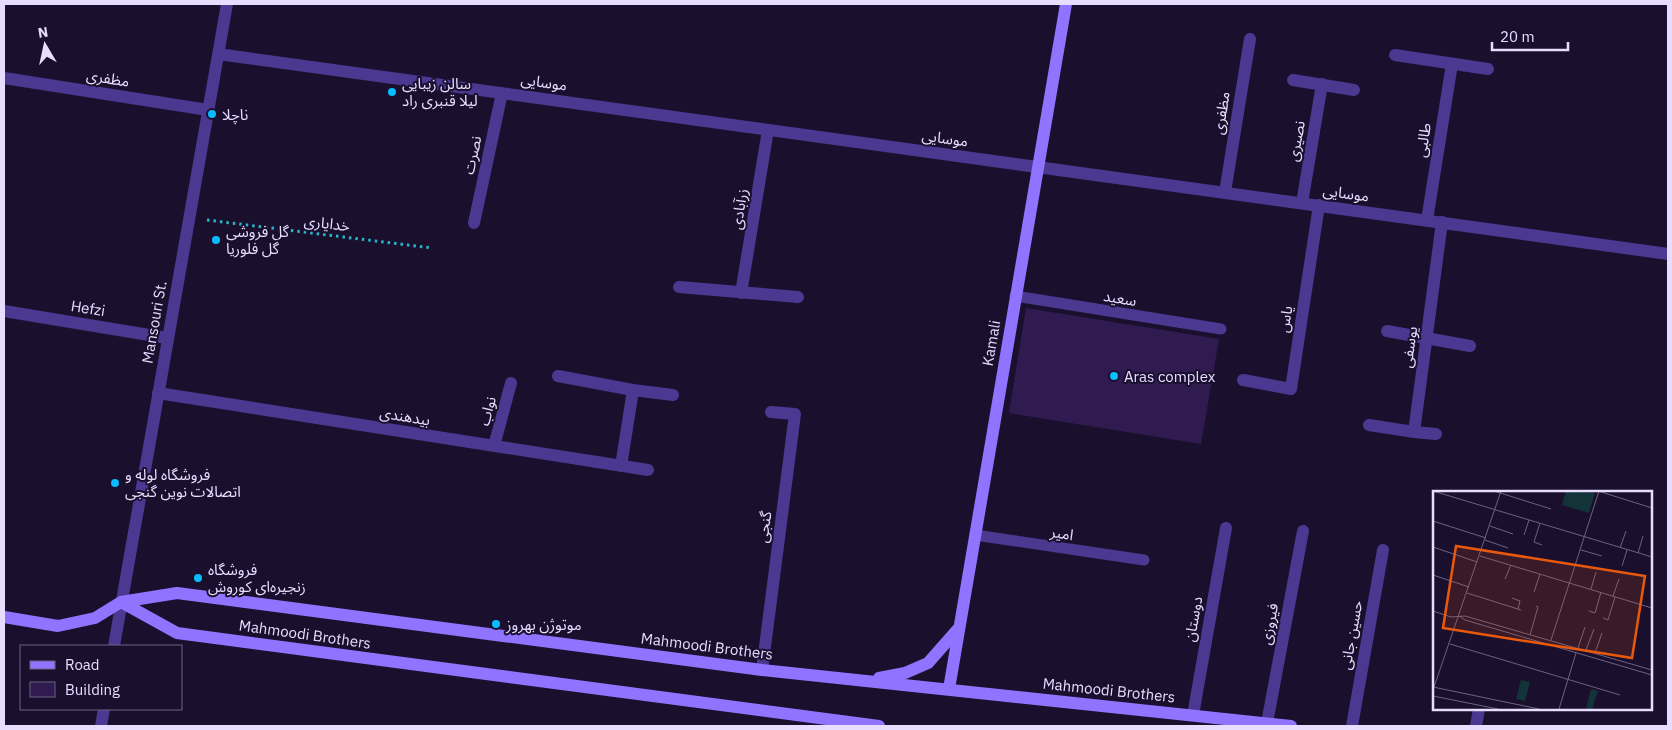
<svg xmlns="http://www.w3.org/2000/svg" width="1672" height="730" font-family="'IBM Plex Sans','Noto Sans Arabic',sans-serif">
  <rect width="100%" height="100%" fill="#1a102e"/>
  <path fill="#2f1b50" d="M1026 308 1219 339 1201 444 1009 413Z"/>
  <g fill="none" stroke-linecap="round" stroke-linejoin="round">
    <path stroke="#29b5c7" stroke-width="3" stroke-dasharray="2.5 4" stroke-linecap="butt" d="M207 220 432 248"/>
    <path stroke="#4b3890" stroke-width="11" d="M1015 296 1221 329
      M975 535 1144 560"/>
    <path stroke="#4b3890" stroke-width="12" d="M218 54 1668 254
      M1395 55 1488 69
      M4 78 208 110
      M1293 80 1354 90
      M1225 192 1250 39
      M1302 203 1322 84
      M1427 220 1452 64
      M474 223 502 93
      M679 287 798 297
      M741 293 768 130
      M4 311 167 338
      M1387 331 1470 346
      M558 376 633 390 621 466
      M1243 380 1291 389 1319 205
      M633 390 673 395
      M158 393 648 470
      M1369 425 1414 432 1442 222
      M1414 432 1436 434
      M494 446 511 383
      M114 646 227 4
      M762 670 795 414 771 412
      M1193 715 1226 528
      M1267 723 1303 531
      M101 726 104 709
      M1352 726 1383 550
      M1476 726 1479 709"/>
    <path stroke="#9074ff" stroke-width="12" d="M121 602 177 633 879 726
      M4 617 58 626 95 618 121 602 177 593 762 670 1291 726
      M879 678 905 673 928 663 958 629
      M949 689 1066 4"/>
  </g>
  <g fill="#09bbff" stroke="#1a102e" stroke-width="2">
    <circle cx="392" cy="92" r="5"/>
    <circle cx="212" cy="114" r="5"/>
    <circle cx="216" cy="240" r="5"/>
    <circle cx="1114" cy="376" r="5"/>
    <circle cx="115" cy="483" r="5"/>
    <circle cx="198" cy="578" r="5"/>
    <circle cx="496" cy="624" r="5"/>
  </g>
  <g text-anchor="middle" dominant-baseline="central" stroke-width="4" stroke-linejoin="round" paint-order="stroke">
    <g font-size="15" fill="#e7ddff" stroke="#1a102e">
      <text transform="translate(108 78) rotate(9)">مظفری</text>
      <text transform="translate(544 82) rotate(8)">موسایی</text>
      <text transform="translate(1221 113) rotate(-81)">مظفری</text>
      <text transform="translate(945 138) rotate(8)">موسایی</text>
      <text transform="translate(1423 140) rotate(-81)">طالبی</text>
      <text transform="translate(1296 141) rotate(-80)">نصیری</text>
      <text transform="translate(472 155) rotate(-78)">نصرت</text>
      <text transform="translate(1346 193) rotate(8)">موسایی</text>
      <text transform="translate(739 209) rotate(-81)">زرآبادی</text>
      <text transform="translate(327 223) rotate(7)">خدایاری</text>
      <text transform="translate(1120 298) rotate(9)">سعید</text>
      <text transform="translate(88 308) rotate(9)">Hefzi</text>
      <text transform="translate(1285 319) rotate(-81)">یاس</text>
      <text transform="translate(154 322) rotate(-80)">Mansouri St.</text>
      <text transform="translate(991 343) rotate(-80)">Kamali</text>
      <text transform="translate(1409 347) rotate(-82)">یوسفی</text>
      <text transform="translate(487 411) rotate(-75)">نواب</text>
      <text transform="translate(405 416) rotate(9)">بیدهندی</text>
      <text transform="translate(764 527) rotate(-83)">گنجی</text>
      <text transform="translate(1062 533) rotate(9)">امیر</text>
      <text transform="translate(1193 619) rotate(-80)">دوستان</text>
      <text transform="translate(1269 624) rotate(-79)">فیروزی</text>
      <text transform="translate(305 634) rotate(8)">Mahmoodi Brothers</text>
      <text transform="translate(1351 635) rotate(-80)">حسین جانی</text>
      <text transform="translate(707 646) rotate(7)">Mahmoodi Brothers</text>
      <text transform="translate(1109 690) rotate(6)">Mahmoodi Brothers</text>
    </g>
    <g font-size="15" fill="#e7ddff" stroke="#1a102e" text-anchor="start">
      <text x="402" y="83">سالن زیبایی<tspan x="402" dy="17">لیلا قنبری راد</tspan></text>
      <text x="222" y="114">ناچلا</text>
      <text x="226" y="231">گل فروشی<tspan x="226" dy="17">گل فلوریا</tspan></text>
      <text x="1124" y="376">Aras complex</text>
      <text x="125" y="474">فروشگاه لوله و<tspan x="125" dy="17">اتصالات نوین گنجی</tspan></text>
      <text x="208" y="569">فروشگاه<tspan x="208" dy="17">زنجیره‌ای کوروش</tspan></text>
      <text x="506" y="624">موتوژن بهروز</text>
    </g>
  </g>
  <g transform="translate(1433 491)">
    <rect width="219" height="219" fill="#1a102e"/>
    <path d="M133 0 162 2 156 22 129 14ZM88 189 97 191 92 210 83 208ZM158 198 165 200 159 218H153Z" fill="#123338"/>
    <path fill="none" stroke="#6c6282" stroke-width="1" d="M0 0 219 66M61 0 118 18M165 0 219 17M0 30 53 47M107 32 101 51 109 54M57 35 80 43M91 44 96 29M52 49 75 57M0 56 44 71M187 57 193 40M148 59 169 65M205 62 210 45M47 65 219 117M189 75 194 59M0 84 36 96M72 88 78 74M158 98 163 81M101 101 107 83M34 102 88 119M180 105 186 88M79 107 87 110 85 118M0 120 18 126 32 125 219 179M156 120 162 122 168 101M26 125 32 129 219 184M170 127 175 129 182 106M97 144 105 116 103 115M118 149 166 0M17 153 187 204M145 157 152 136M153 159 161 138M162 162 169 142M0 196 106 218M1 196 68 0M0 205 65 218M126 218 143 162"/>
    <path fill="#e8590c" fill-opacity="0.15" stroke="#e8590c" stroke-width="2.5" d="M23 55 212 85 199 167 10 137Z"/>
    <rect width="219" height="219" fill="none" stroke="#e7ddff" stroke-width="2.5"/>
  </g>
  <rect width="1672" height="730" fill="none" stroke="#e7ddff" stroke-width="10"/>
  <rect x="20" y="645" width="162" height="65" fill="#1a102e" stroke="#6c6282"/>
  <rect x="30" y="661" width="25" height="8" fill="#9074ff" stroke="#6c6282"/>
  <text x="65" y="670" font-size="15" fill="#e7ddff">Road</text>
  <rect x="30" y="682" width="25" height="15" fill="#2f1b50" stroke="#6c6282"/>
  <text x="65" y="695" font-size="15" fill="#e7ddff">Building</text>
  <g transform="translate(45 45) rotate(351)" stroke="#1a102e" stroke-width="4" paint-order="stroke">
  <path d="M0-4L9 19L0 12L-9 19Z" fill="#e7ddff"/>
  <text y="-8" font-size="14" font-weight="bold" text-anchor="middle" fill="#e7ddff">N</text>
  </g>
  <path d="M1492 42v8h76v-8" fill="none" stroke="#e7ddff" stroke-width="2.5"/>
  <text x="1500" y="42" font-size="15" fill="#e7ddff" stroke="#1a102e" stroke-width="4" paint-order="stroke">20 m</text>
</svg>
